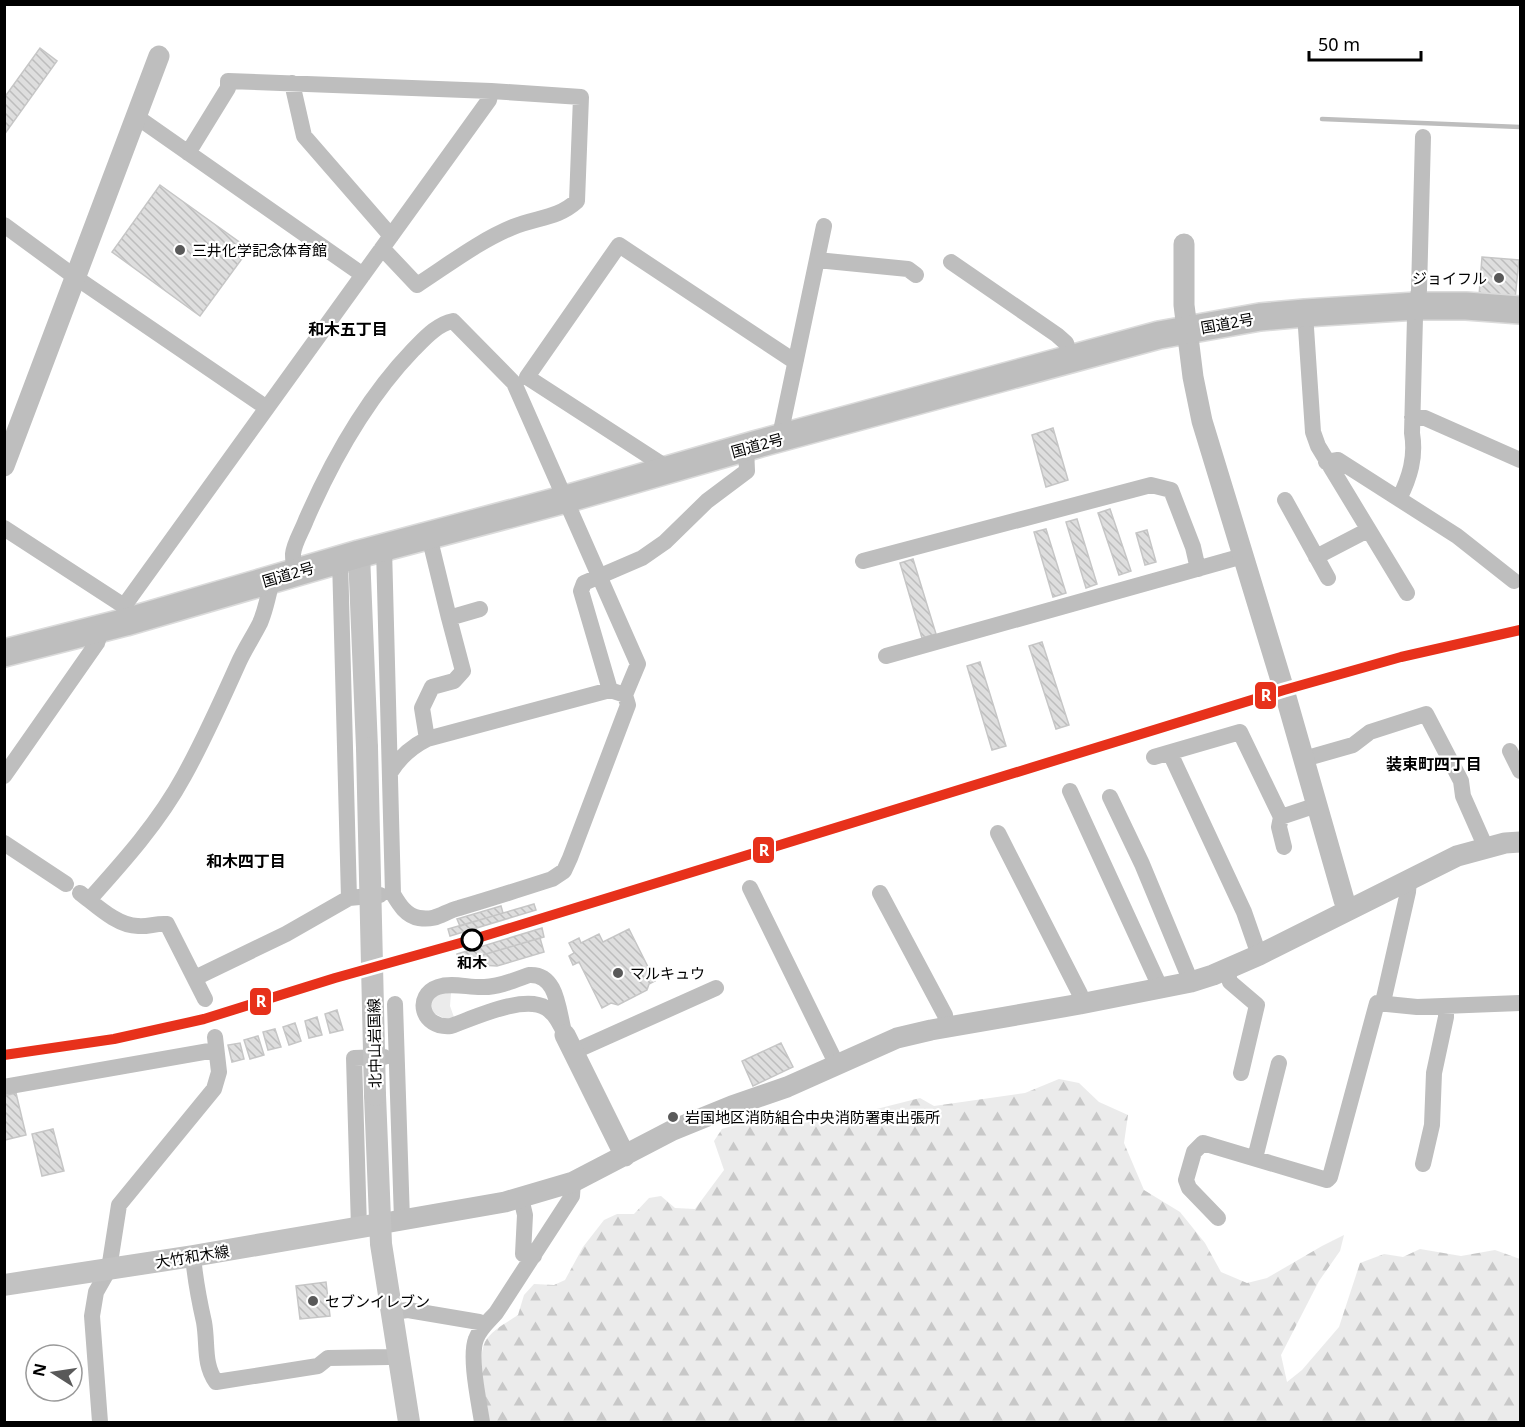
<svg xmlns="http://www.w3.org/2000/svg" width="1525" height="1427" font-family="'Noto Sans','Noto Sans JP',sans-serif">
  <defs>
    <pattern id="forest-firs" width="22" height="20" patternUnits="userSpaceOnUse" patternTransform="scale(1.5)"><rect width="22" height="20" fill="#ebebeb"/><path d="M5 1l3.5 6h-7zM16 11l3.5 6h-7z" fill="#c8c8c8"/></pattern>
    <pattern id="building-back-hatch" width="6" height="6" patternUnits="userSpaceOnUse" patternTransform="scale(1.5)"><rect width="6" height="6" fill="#dedede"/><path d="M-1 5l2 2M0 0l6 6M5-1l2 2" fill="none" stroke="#bdbdbd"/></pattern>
  </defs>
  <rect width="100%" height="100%" fill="#fff"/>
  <path fill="#ebebeb" d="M444 992 451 993 450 1006 455 1020 446 1019 433 1013C430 1002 433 995 444 992Z"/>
  <path fill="url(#forest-firs)" d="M1059 1079 1079 1083 1099 1102 1128 1115 1124 1143 1144 1190 1180 1212 1205 1243 1221 1272 1247 1283 1267 1278 1322 1246 1344 1235 1340 1251 1319 1281 1281 1355 1287 1382 1302 1370 1339 1327 1360 1263 1384 1254 1403 1257 1420 1249 1461 1256 1495 1250 1520 1259V1422H489C486 1402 476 1361 485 1342 491 1330 508 1322 518 1315L524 1295 534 1284 554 1285 565 1280 583 1247 604 1220 617 1214H634L649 1198 661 1196 675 1208 695 1209 724 1170 714 1141 722 1129 748 1121 770 1125 802 1123 841 1118 920 1098 934 1106 1025 1093Z"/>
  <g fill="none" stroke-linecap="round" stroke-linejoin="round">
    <path stroke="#bdbdbd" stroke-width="4.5" d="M1322 119 1520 127"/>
  </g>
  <path fill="url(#building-back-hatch)" stroke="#c6c6c6" stroke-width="1.5" d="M40 48 57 61 4 135V98Z
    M160 185 249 249 200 316 112 252Z
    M1482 257 1519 260 1515 299 1479 296Z
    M1053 428 1068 480 1046 487 1032 435Z
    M1110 509 1131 571 1119 575 1098 513Z
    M1077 519 1097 584 1086 588 1066 522Z
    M1046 529 1066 593 1053 597 1034 532Z
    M1147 530 1156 562 1145 565 1136 533Z
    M913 559 936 634 922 638 900 563Z
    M1042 642 1069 725 1056 729 1029 646Z
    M980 662 1006 746 992 750 967 666Z
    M534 904 536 910 450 936 448 929Z
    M501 906 503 913 460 926 457 919Z
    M542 928 544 937 459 962 457 954Z
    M629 929 655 981 649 984 647 990 618 1005 611 1003 602 1008 579 962 573 965 569 956 574 953 569 943 579 938 581 943 599 934 603 942Z
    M540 938 544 952 497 966 463 964 462 961Z
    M337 1010 343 1030 330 1033 325 1014Z
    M317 1017 322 1035 309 1038 305 1021Z
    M295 1023 301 1041 289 1045 283 1027Z
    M275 1029 281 1047 268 1050 263 1032Z
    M258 1036 264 1055 250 1059 244 1040Z
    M240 1043 244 1059 232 1062 228 1045Z
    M781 1043 793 1067 753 1086 742 1061Z
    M16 1093 26 1135 5 1140 4 1096Z
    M53 1129 64 1171 42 1176 32 1134Z
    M326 1282 330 1316 300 1319 296 1286Z"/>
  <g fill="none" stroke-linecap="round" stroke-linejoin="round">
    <defs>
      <path id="trunk" d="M4 653 126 622 359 554 566 499 754 445 1159 335 1260 317 1305 313 1417 306H1466L1520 310"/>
    </defs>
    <use href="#trunk" stroke="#dbdbdb" stroke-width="30"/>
    <path stroke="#bebebe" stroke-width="16" d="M292 83 304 136 391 236
      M137 117 363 275
      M188 153 228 88V81L491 91 581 97 577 201C557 219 537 217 513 227 479 241 448 265 417 285L382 248
      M4 225 75 277 267 408
      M817 260 908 269 916 275
      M951 262 1057 335 1066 343 1071 359
      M1305 313 1313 432 1318 446 1407 593
      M1412 417 1425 418 1520 460
      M783 438 781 431 824 226
      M1326 462 1338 460 1457 536 1514 581
      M669 469 527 377 619 245 791 359 796 360
      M1399 499C1410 477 1416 457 1412 433L1415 317 1419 290 1423 137
      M1285 500 1328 578
      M4 528 124 606
      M429 536 449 618 480 609
      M1316 557 1368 530
      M340 559 349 898 380 895
      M863 561 1151 485 1171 490 1193 547 1198 569
      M295 573C294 567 293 560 293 554 294 543 302 531 306 520 333 458 366 399 413 350 424 339 437 324 453 321L514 383 638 664 625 695 628 705 570 858 564 871 552 879C521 889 490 899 459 908 443 912 437 921 419 918 406 916 399 904 393 894L384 548
      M126 622 124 606 489 100 491 91
      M886 656 1243 556
      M625 695 610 690 581 591 584 583 642 558 665 542 707 501 747 471 746 447
      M427 739 422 708 432 687 454 681 463 671 449 618
      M1510 751 1520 771
      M1170 753 1244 912 1259 955
      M1154 757 1240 732 1281 817 1279 827 1284 847
      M1304 759 1353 745 1370 732 1426 714 1461 781 1463 796 1486 848
      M390 773C399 758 411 747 427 739L610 690
      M4 776 97 643 102 627
      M1070 791 1160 987
      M1110 797 1142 864 1191 982
      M1281 817 1317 805
      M998 833 1080 994V1004
      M4 843 66 884
      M750 888 837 1065
      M80 893C96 905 117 926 138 926 148 927 156 923 167 924L205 999
      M880 893 945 1015 947 1027
      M89 900C124 861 159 822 184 776 204 740 221 702 238 664 244 650 253 637 260 623 266 609 269 594 272 579
      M1227 970 1230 982 1257 1005 1241 1073
      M529 975C559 973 558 1014 565 1035 561 1025 556 1014 546 1008 524 994 474 1018 451 1026 421 1029 414 995 438 987 452 982 470 988 484 987 499 987 515 980 529 975Z
      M195 978 286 934 349 898
      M1383 1002 1408 892 1409 880
      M395 1004 402 1220
      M573 1052 716 988
      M4 1087 215 1050
      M1255 1158 1279 1063
      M1423 1164 1432 1125 1434 1073 1446 1017V1006
      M521 1198 525 1215 523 1254 534 1256
      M1218 1218 1189 1188 1186 1180 1194 1152 1203 1143 1327 1180 1330 1177 1377 1003 1417 1007 1520 1003
      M359 1228 354 1058 384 1057
      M193 1256C195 1278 199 1300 204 1322 208 1344 203 1363 216 1382L318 1366 328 1358 389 1357 398 1355
      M392 1312 408 1310 479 1322 483 1326
      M100 1422 92 1316 96 1292 109 1269 119 1205 214 1089 219 1072 215 1037
      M482 1422C479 1402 469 1357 476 1339 480 1328 489 1321 496 1313L572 1196 573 1182"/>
    <path stroke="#bebebe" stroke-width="21" d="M1184 244V305L1193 377 1202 421 1284 690 1344 900 1349 909
      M4 466 159 56
      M565 1035 625 1156
      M379 1224 505 1202 573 1182 673 1130 732 1106 787 1087 897 1038 931 1030 1080 1004 1191 982 1213 975 1259 955 1457 856 1505 843 1520 842"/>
    <path stroke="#c2c2c2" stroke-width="22" d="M359 554 367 748
      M375 1095 381 1244 409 1422
      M4 1285 193 1256 379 1224"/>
    <use href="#trunk" stroke="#bebebe" stroke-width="27"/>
    <path stroke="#c2c2c2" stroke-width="22" d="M367 748 375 1095"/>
    <defs>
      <path id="rail-1" d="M4 1055 114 1039 204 1019 335 978 471 940 1284 690 1401 657 1520 630"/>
    </defs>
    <use href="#rail-1" stroke="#fff" stroke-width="15"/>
    <use href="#rail-1" stroke="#e7311b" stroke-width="10"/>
  </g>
  <g fill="#595959" stroke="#fff" stroke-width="2">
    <circle cx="180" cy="250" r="6"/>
    <circle cx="1499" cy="278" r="6"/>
    <circle cx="618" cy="973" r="6"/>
    <circle cx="673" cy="1117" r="6"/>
    <circle cx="313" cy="1301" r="6"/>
  </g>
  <circle fill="#fff" stroke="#000" stroke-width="3" cx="472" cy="940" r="10"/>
  <g text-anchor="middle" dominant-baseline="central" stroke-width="4.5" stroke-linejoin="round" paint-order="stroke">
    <g font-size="15" fill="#000" stroke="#fff" text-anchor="start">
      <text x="192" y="250">三井化学記念体育館</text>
      <text x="1487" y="278" text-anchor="end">ジョイフル</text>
      <text x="630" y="973">マルキュウ</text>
      <text x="685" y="1117">岩国地区消防組合中央消防署東出張所</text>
      <text x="325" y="1301">セブンイレブン</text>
    </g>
    <g font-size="15" fill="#000" stroke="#fff">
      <text transform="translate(1227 323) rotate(-10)">国道2号</text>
      <text transform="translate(757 445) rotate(-15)">国道2号</text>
      <text transform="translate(288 574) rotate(-16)">国道2号</text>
      <text transform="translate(374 1043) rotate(-91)">北中山岩国線</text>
      <text transform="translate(192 1256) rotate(-9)">大竹和木線</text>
    </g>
    <g font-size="15" font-weight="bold" fill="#000" stroke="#fff">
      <text x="472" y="962">和木</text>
    </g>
    <g font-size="16" font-weight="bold" fill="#000" stroke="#fff">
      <text x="348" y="329">和木五丁目</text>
      <text x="1434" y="764">装束町四丁目</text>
      <text x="246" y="861">和木四丁目</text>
    </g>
  </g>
  <g stroke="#fff" stroke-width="2">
    <rect x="1254" y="681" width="23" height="29" rx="6" fill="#e7311b"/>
    <rect x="752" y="836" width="23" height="28" rx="6" fill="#e7311b"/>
    <rect x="249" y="987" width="23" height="29" rx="6" fill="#e7311b"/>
  </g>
  <g font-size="16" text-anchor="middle" font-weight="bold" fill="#fff">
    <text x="1266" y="701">R</text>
    <text x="764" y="856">R</text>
    <text x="261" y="1007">R</text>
  </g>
  <rect width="1525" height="1427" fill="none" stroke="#000000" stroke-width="12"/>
  <g transform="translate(54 1373) rotate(282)"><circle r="28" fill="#ffffff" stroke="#999999" stroke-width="1.5"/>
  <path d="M0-4.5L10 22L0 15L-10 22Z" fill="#595959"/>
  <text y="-9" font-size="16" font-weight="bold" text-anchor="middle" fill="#000000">N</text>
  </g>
  <path d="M1309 51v9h112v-9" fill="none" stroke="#000000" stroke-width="3"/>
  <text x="1318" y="51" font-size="18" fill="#000000" stroke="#ffffff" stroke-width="4.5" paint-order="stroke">50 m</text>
</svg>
